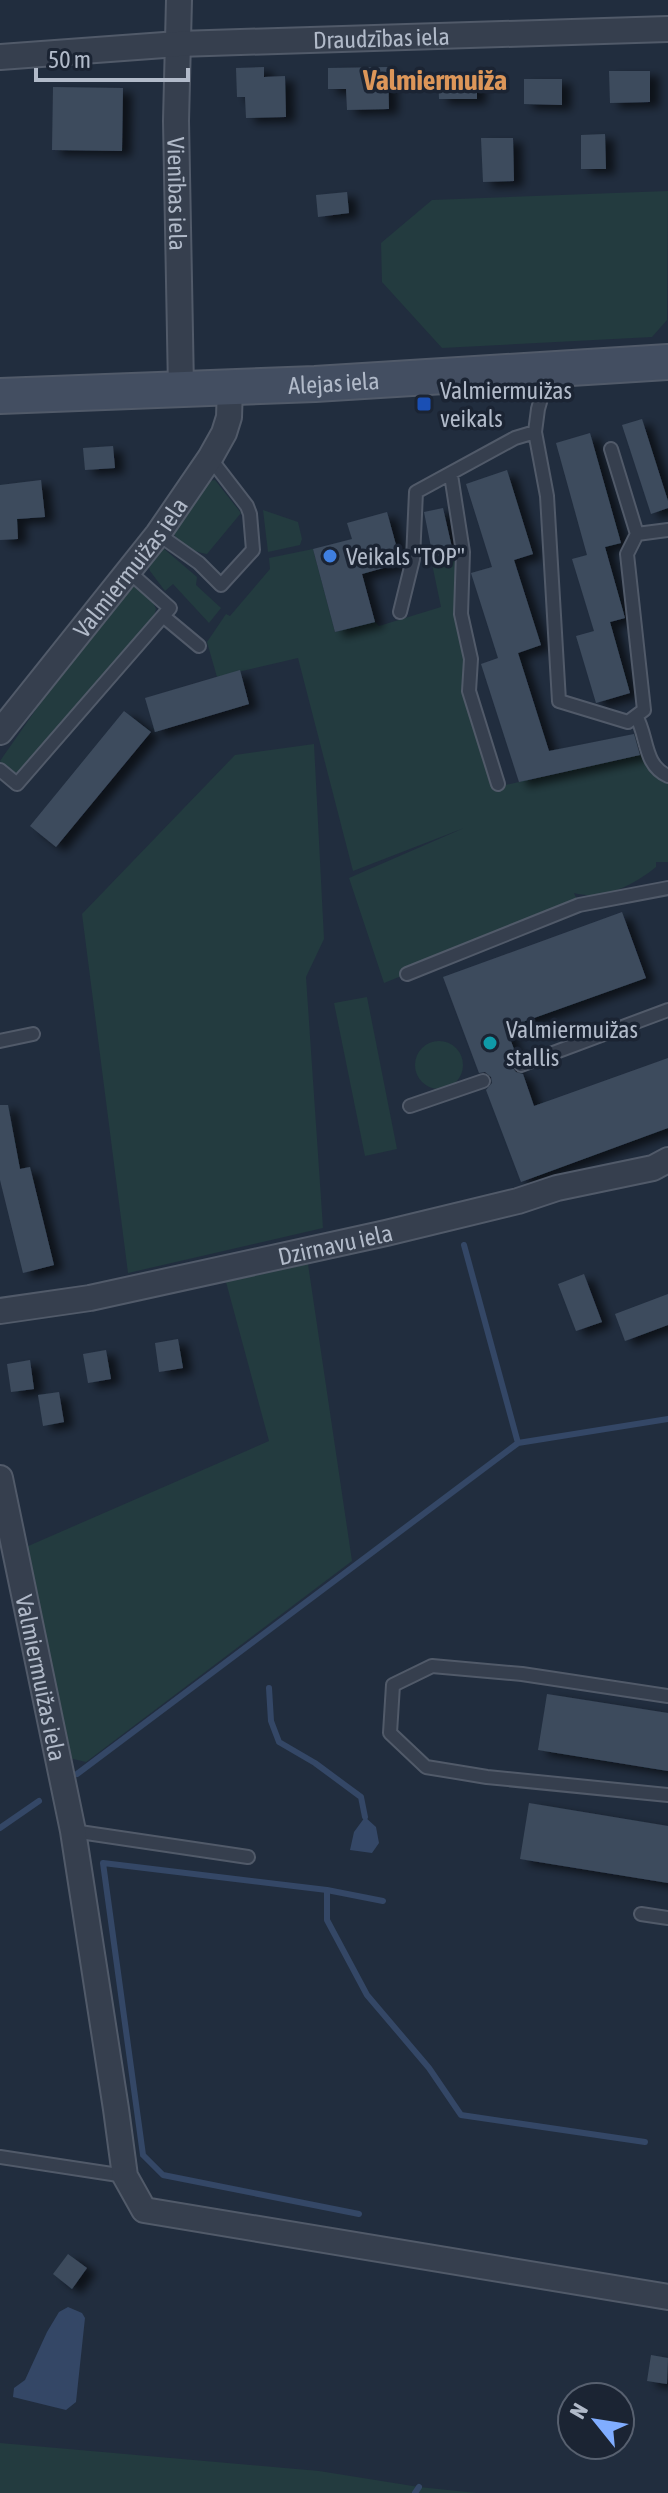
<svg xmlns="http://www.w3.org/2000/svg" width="668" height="2493" font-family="'Asap Condensed',sans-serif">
  <defs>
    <filter id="shadow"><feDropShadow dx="9" dy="5" stdDeviation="4" flood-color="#0009"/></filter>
  </defs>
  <rect width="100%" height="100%" fill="#212d3e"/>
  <path fill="#233b3f" d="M668 191 667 320 652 337 442 348 382 282 381 243 432 200Z
    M215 480 241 513 207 554C191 551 174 544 173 527L209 481Z
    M263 510 298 522 302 539 300 545 268 552Z
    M163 548 197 577 196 585 221 608 209 623 173 584 165 591 150 571 147 563 156 549Z
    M313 549 335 632 375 622 379 626 441 607 431 559 455 553 457 613 465 659 462 688 492 788 643 754 656 777 668 783V862H656V867C634 885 603 901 574 893L579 905 384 983 349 878 464 828 353 871 298 658 217 677 207 642 226 614 230 616 270 569 269 558Z
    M130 582C143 585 151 597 156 609L154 616 28 768C18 776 6 773 0 761L60 675Z
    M314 744 324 939 306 977 323 1228 128 1273 82 914 235 755Z
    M367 997 397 1149 365 1156 334 1003Z
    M415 1065a24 24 0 1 1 48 0a24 24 0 1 1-48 0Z
    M308 1264 352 1561 86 1762 69 1758 26 1547 269 1441 226 1282Z
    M0 2443 319 2471 419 2487 477 2493H0Z"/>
  <path fill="#344766" d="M365 1817 376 1827 379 1843 372 1853 350 1850 354 1832Z
    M68 2307 82 2313 85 2318 76 2402 66 2410 13 2397 14 2388 25 2380 47 2332 59 2312Z"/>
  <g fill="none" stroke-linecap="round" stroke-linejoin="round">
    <path stroke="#344766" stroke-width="6" d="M464 1245 518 1443
      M269 1688 271 1721 279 1742 315 1763 361 1797 365 1817
      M77 1774 518 1443 668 1419
      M0 1828 39 1801
      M327 1890V1920L367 1995 429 2068 461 2115 645 2142
      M359 2214 163 2175 143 2155 103 1863 327 1890 383 1901
      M415 2493 419 2487"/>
  </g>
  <path fill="#3d4b5d" filter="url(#shadow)" d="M264 67V77L285 76 286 117 246 118 245 97H237L236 68Z
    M388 67 389 109 347 110 346 89H328V68Z
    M609 71H650V102L610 103Z
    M438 74H477V99H439Z
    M524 79H562V105L524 104Z
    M53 87 123 88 122 151 52 150Z
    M605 134 606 169H581V135Z
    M481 138H513L514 181 483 182Z
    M347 192 349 213 318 217 316 195Z
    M642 419 668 501V508L651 514 622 425Z
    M590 433 621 543 605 547 625 618 610 622 630 693 596 703 576 636 594 631 572 559 587 555 556 443Z
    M113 446 115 468 85 470 83 448Z
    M507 470 533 554 514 560 541 645 518 653 549 751 634 734 640 755 519 782 481 664 498 658 471 573 492 567 466 484Z
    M41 480 45 517 17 519 18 539 0 540V485Z
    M443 508 453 552 433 557 424 512Z
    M387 512 401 563 362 574 375 622 335 632 313 549 352 539 347 523Z
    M240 670 249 704 155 732 145 698Z
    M124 711 151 732 56 847 30 826Z
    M622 912 646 978 506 1028 517 1057 514 1060 512 1067 516 1072 523 1074 534 1106 668 1058V1128L521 1182 486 1090 492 1083 491 1077 485 1072 479 1073 443 977Z
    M0 1105H8L20 1169 30 1167 54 1265 23 1273 0 1180Z
    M584 1274 602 1322 576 1331 558 1284Z
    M668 1294V1325L625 1341 615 1314Z
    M178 1339 183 1368 159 1372 155 1343Z
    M106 1350 111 1379 88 1383 83 1354Z
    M30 1360 34 1389 11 1392 7 1364Z
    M59 1392 64 1422 43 1426 38 1395Z
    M547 1694 668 1713V1771L538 1750Z
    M529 1803 668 1826V1883L520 1859Z
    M68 2254 87 2268 72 2289 53 2274Z
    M651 2355 668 2358 667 2384 647 2381Z"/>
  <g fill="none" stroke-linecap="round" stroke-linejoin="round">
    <defs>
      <path id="service" d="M548 374 538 409 535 432 547 496 559 701 628 722 644 710 627 554 637 534 668 530
        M611 449 637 534
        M451 475 463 552 461 614 471 659 469 691 498 784
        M158 534 199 563 221 585 253 550 250 514 247 506 210 458
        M400 612 413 559 416 492 515 438 535 432
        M163 616 199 646
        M636 716C648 736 643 765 668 776
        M0 770 17 784 170 608 127 570
        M407 974 579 905 668 888
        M0 1041 33 1034
        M521 1065 668 1010
        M410 1106 483 1081
        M668 1696 522 1674 432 1666 393 1685 390 1733 426 1767 487 1777 668 1795
        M73 1831 248 1857
        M641 1914 668 1918
        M0 2157 125 2176"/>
      <g id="minor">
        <path id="s1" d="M179 0 176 121 181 388"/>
        <path id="s2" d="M0 57 178 44 668 29"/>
        <path id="s3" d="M0 732 158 534 210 458 224 433 229 417 230 387"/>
        <path id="s4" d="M0 1311 90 1298 386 1233 518 1201 557 1188 653 1168 668 1160"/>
        <path id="s5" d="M0 1478 73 1831 116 2109 125 2176 144 2210 668 2297"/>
      </g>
      <g id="secondary">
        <path id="s6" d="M0 396 315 384 668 362"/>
      </g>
    </defs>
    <use href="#service" stroke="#515a69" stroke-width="16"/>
    <use href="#minor" stroke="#515a69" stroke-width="28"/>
    <use href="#secondary" stroke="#515a69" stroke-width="38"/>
    <use href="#service" stroke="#363f4e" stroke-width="12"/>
    <use href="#minor" stroke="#363f4e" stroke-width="24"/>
    <use href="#secondary" stroke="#434e61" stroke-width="34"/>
  </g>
  <rect fill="#1a4fb4" stroke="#1b2433" stroke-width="3" x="416" y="396" width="16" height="16" rx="4"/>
  <circle fill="#3f7fe0" stroke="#1b2433" stroke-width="3" cx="330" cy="556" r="8"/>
  <circle fill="#0f9aa8" stroke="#1b2433" stroke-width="3" cx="490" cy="1043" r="8"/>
  <g text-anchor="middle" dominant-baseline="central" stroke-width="7" stroke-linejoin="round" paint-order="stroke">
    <g font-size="24" fill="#b1bac9" stroke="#1b2433">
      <text stroke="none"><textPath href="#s2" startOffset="382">Draudzības iela</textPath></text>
      <text stroke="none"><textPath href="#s1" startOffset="194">Vienības iela</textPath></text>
      <text stroke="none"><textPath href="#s6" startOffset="334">Alejas iela</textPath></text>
      <text stroke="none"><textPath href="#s3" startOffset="210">Valmiermuižas iela</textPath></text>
      <text stroke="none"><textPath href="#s4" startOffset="342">Dzirnavu iela</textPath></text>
      <text stroke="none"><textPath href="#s5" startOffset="204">Valmiermuižas iela</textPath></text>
    </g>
    <g font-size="24" fill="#b1bac9" stroke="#1b2433" text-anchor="start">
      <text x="440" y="390">Valmiermuižas<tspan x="440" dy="28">veikals</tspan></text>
      <text x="346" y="556">Veikals "TOP"</text>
      <text x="506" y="1029">Valmiermuižas<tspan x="506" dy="28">stallis</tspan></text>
    </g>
    <g font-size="28" font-weight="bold" fill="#dc9659" stroke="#1b2433">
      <text x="435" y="80">Valmiermuiža</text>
    </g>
  </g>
  <g transform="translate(596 2421) rotate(300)"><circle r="38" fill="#1b2433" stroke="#57606f" stroke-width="2"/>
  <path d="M0-6L14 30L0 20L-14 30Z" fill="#80adff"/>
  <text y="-12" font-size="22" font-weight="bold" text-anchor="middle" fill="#b1bac9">N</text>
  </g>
  <path d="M36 68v12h152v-12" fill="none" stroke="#b1bac9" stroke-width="4"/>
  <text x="48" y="68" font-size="24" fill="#b1bac9" stroke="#1b2433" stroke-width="6" paint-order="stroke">50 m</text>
</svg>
